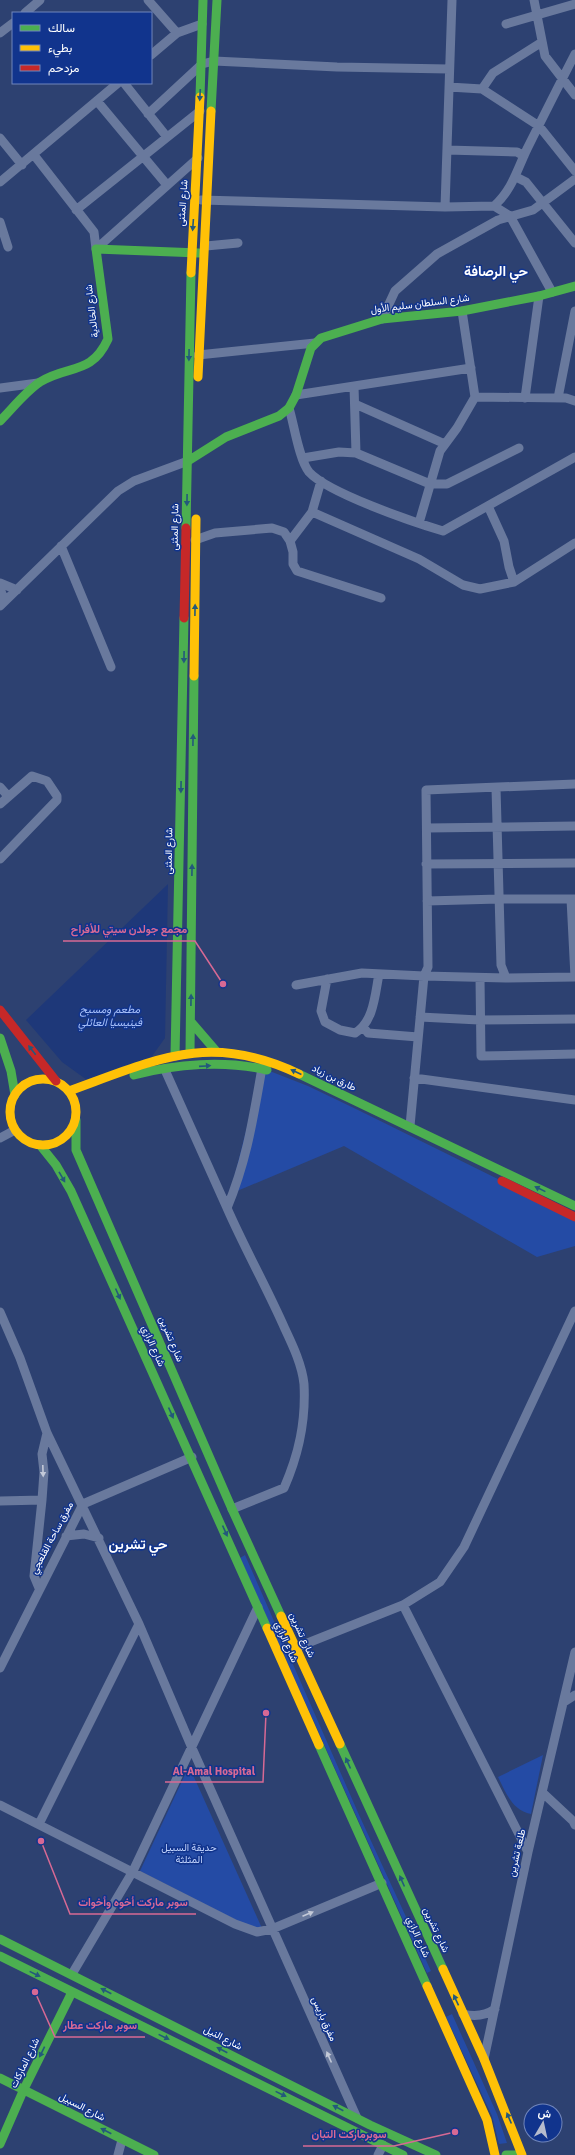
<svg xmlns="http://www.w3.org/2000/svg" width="575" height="2155" font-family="Signika,Vazirmatn,sans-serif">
  <rect width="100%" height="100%" fill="#2d4171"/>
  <path fill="#244ba5" d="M262 1068 308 1086 356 1109 575 1217V1246L537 1257 344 1146 230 1194Z
    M245 1555 360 1817 431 1971 427 1973 240 1558Z
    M543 1755 531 1814C512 1810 506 1793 498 1777Z
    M189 1766 265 1935 140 1871Z
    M452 2014 497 2114 507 2143 499 2144 492 2116 446 2017Z"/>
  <path fill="#1e3879" d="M168 884 165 1038 150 1059 87 1080 62 1062 26 1020Z"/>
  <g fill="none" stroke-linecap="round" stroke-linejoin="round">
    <path stroke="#69799d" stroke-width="9" d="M148 0 177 33
      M534 0 545 56 575 95
      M25 13 40 0
      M506 24 575 4
      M0 33 13 23
      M151 55 177 33 202 24
      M124 83 167 137
      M449 87 482 89 539 126 575 171
      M482 89 493 73 542 42
      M97 101 167 185
      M148 114 202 64 214 61 337 67 449 69
      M0 138 22 165
      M447 150 517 152 524 156
      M34 155 94 232 96 249
      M516 177 526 182 575 243
      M0 182 118 83
      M201 200 445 207 494 206C512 190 517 170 527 149 543 117 559 85 575 54
      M494 206 510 216 552 292
      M445 207 452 0
      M76 210 200 111
      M0 222 8 247
      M206 246 238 243
      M96 249 198 158
      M462 311 475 397 566 398 575 401
      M382 319 395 291 437 254 498 220 533 210 575 179
      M198 355 315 343
      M354 386 356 453
      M0 388 38 383
      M296 395 471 368
      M525 398 539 296
      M558 398 575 311
      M355 404 445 444
      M289 408C294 424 299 460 309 472 328 493 413 522 443 531L575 457
      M303 458 339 452 356 453 430 484H447L519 448
      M488 506 504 541 509 567 514 582
      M312 512 419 559 463 585 480 589 514 582 575 543
      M419 523 440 451 457 428 475 397
      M195 540 215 533 272 528 284 532 290 541 293 552V564L297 571 381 598
      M290 541 312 512 321 481
      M61 546 111 667
      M0 583 17 590
      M0 589 5 601
      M0 606 118 491 134 481 188 461
      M0 787 8 796
      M496 788 501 965 506 978 575 977
      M0 804 32 776 47 781 57 796V800L0 859
      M427 828 575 826
      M426 864 575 863
      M571 899 575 977
      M427 901 499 899H575
      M480 978 481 1056 575 1054
      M506 978 424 976 428 967 426 790 575 784
      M327 979 321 1011 325 1022 340 1030 355 1033C374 1022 375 994 379 974
      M296 985 362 973 424 976 410 1126
      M420 1017 479 1020 575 1019
      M364 1028 368 1033 418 1037
      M165 1070 227 1208
      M414 1078 575 1100
      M0 1138 15 1130
      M0 1312 20 1358 47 1433 139 1624 192 1748 357 2118
      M0 1501 42 1500
      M232 1509 284 1488C299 1454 306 1422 304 1384 302 1365 293 1346 285 1329 267 1288 245 1249 227 1208 247 1160 253 1119 262 1068
      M66 1536 84 1534 99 1538
      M39 1588 34 1576 42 1500 44 1472 42 1454 47 1433
      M403 1605 528 1852
      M295 1648 403 1605 440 1582 464 1547 575 1311
      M0 1668 83 1504 192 1457
      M564 1702 575 1695
      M543 1793 573 1821 575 1825
      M0 1805 235 1924 257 1932 272 1929 382 1883
      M39 1824 139 1624
      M72 1974 133 1871 258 1607
      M463 2014C475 2017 485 2016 495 2009
      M484 2059 528 1852 575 1652
      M118 2155 122 2140
      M378 2155 383 2145"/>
    <path stroke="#4caf50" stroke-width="9" d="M200 97 203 0
      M211 111 217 0
      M0 421C13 408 25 392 40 382 69 364 91 376 108 339L96 249 199 253
      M188 461 226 437 279 416 289 408 296 395 311 348 321 338 382 319 462 311 539 296 575 286
      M186 528 191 273
      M191 1022 216 1051
      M0 1038 11 1071 15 1095
      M190 1053 194 676
      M175 1056 184 618
      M299 1074 575 1206
      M134 1075C176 1064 224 1060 267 1070
      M76 1120V1150L232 1509 281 1616
      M40 1145 56 1165 71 1191 267 1628
      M340 1744 443 1969
      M319 1745 427 1986
      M0 1939 370 2125 436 2155
      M0 1956 403 2155
      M0 2078 154 2155
      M0 2144 24 2089 72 1992
      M506 2155H516"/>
    <path stroke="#ffc107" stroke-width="9" d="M191 273 200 97
      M198 377 211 111
      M194 676 196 519
      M10 1112a33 33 0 1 1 66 0a33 33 0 1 1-66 0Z
      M69 1091C155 1060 210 1031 299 1074
      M281 1616 340 1744
      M267 1628 319 1745
      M443 1969 484 2059 522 2155
      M427 1986 487 2120 495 2155"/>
    <path stroke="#c62828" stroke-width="9" d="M184 618 186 528
      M0 1010 56 1081
      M502 1181 575 1217"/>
  </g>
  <defs><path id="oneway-solid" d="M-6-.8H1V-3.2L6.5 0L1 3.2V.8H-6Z"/></defs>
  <g fill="#23597b">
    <use href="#oneway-solid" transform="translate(200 95) rotate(93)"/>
    <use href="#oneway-solid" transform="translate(193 225) rotate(94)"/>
    <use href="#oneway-solid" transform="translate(189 355) rotate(91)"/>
    <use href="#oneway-solid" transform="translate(187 500) rotate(91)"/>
    <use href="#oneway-solid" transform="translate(195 610) rotate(-89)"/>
    <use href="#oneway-solid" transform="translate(184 657) rotate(91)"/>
    <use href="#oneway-solid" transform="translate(193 740) rotate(-89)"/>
    <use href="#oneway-solid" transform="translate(181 787) rotate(91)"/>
    <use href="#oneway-solid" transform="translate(192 870) rotate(-89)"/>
    <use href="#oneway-solid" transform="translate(191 1000) rotate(-89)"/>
    <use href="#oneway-solid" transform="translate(32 1050) rotate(-128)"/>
    <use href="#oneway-solid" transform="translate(205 1066) rotate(-4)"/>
    <use href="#oneway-solid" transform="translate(296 1072) rotate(-155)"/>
    <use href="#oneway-solid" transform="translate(62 1177) rotate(60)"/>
    <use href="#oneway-solid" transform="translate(540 1189) rotate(-154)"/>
    <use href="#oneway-solid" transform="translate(118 1294) rotate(66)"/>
    <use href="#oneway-solid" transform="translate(171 1413) rotate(66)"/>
    <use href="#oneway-solid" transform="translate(225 1531) rotate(66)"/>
    <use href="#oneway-solid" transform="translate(348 1763) rotate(-114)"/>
    <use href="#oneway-solid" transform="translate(402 1881) rotate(-114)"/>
    <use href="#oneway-solid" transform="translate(35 1974) rotate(26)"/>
    <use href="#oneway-solid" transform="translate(106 1991) rotate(-153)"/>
    <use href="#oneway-solid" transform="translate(456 2000) rotate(-115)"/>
    <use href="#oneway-solid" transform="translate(164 2037) rotate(26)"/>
    <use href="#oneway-solid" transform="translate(222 2050) rotate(-153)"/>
    <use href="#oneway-solid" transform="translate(42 2052) rotate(116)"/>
    <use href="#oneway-solid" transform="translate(281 2094) rotate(26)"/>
    <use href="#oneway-solid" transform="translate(338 2108) rotate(-153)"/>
    <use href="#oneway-solid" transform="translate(509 2118) rotate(-113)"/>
    <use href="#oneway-solid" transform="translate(106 2131) rotate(-153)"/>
  </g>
  <g fill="#c3c9d8">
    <use href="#oneway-solid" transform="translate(43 1471) rotate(88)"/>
    <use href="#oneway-solid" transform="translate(308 1914) rotate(-23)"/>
    <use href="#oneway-solid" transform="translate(329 2057) rotate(-114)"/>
  </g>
  <g text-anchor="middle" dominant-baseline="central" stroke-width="3" stroke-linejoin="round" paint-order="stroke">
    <g font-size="10" fill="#fff" stroke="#11348d">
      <text transform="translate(183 203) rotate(-86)">شارع المثنى</text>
      <text transform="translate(420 304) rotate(-7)">شارع السلطان سليم الأول</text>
      <text transform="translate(92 311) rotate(-97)">شارع الخالدية</text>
      <text transform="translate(175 527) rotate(-89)">شارع المثنى</text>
      <text transform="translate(169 851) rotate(-89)">شارع المثنى</text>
      <text transform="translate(334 1078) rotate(26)">طارق بن زياد</text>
      <text transform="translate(171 1339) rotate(67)">شارع تشرين</text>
      <text transform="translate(153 1346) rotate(66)">شارع الرازي</text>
      <text transform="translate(52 1538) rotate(-62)">مفرق ساحة القلعجي</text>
      <text transform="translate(302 1635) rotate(66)">شارع تشرين</text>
      <text transform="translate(286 1642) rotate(66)">شارع الرازي</text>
      <text transform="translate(517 1853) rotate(-77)">طلعة تشرين</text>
      <text transform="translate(436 1930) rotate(65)">شارع تشرين</text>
      <text transform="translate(418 1937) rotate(66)">شارع الرازي</text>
      <text transform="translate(324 2019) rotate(66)">مفرق باريس</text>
      <text transform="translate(223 2038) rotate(27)">شارع النيل</text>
      <text transform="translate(25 2063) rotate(-64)">شارع الماركات</text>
      <text transform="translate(82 2107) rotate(27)">شارع السبيل</text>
    </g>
    <g font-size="10" fill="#c1d3fd" stroke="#11348d">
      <text x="189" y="1848">حديقة السبيل<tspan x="189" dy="12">المثلثة</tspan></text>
    </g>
    <g font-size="11" font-style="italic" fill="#a6bff9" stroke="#11348d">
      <text x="110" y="1009">مطعم ومسبح<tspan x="110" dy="13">فينيسيا العائلي</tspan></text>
    </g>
    <g font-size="14" font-weight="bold" fill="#fff" stroke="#11348d">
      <text x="496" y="271">حي الرصافة</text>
      <text x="138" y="1544">حي تشرين</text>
    </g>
  </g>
  <path fill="none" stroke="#d76994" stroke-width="1.5" d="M223 984L195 941H63M266 1713L263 1782H165M41 1841L70 1914H196M35 1992L55 2037H145M455 2132L394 2146H303"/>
  <g fill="#d76994" stroke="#11348d" stroke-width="1.5">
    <circle cx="223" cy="984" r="4"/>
    <circle cx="266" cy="1713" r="4"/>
    <circle cx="41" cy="1841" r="4"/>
    <circle cx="35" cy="1992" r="4"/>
    <circle cx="455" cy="2132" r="4"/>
  </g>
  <g font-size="11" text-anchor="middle" font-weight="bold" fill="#d76994" stroke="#11348d" stroke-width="3" stroke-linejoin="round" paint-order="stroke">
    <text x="129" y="933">مجمع جولدن سيتي للأفراح</text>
    <text x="214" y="1775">Al-Amal Hospital</text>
    <text x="133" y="1906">سوبر ماركت أخوه وأخوات</text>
    <text x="100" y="2029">سوبر ماركت عطار</text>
    <text x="349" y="2138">سوبرماركت التبان</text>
  </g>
  <rect x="12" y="12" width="140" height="72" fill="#11348d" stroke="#7085bb"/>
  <rect x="20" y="25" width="20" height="6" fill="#4caf50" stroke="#7085bb"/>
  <text x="48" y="32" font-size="12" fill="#ffffff">سالك</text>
  <rect x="20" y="45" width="20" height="6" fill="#ffc107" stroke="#7085bb"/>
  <text x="48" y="52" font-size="12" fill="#ffffff">بطيء</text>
  <rect x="20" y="65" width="20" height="6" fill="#c62828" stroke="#7085bb"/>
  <text x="48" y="72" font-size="12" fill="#ffffff">مزدحم</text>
  <g transform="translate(543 2123) rotate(9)"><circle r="19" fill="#11348d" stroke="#7085bb"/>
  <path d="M0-3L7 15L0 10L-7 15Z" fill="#b6bccd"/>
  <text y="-6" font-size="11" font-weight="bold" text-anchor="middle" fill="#ffffff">ش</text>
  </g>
</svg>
